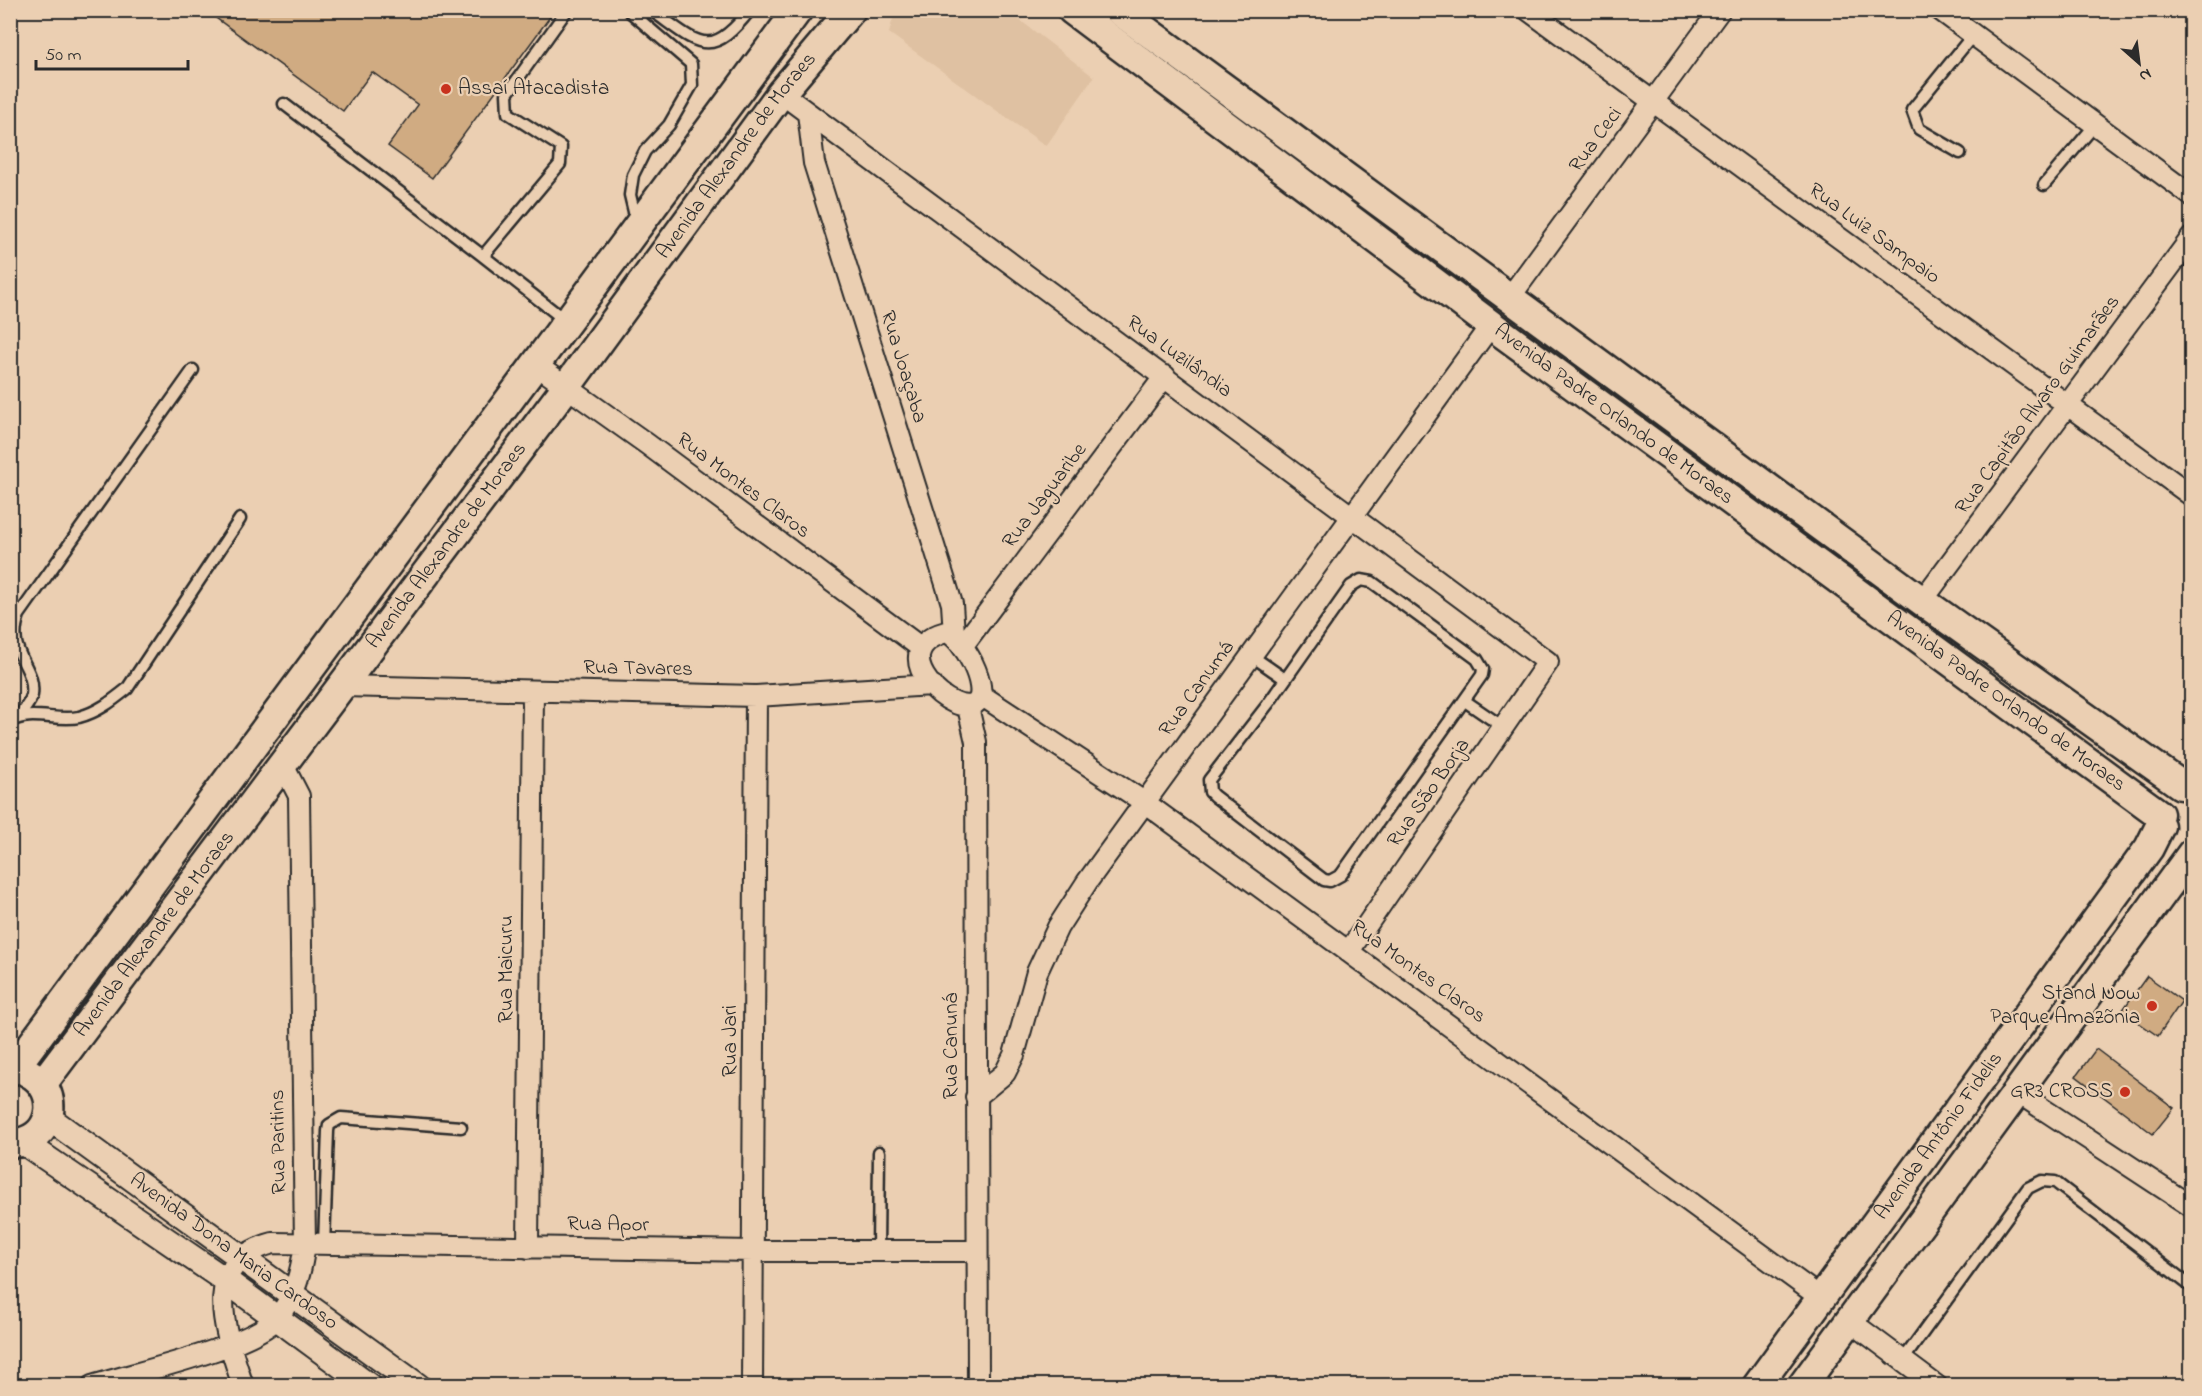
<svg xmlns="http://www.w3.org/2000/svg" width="2202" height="1396" font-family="'Indie Flower',sans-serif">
  <rect width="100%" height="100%" fill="#ebcfb2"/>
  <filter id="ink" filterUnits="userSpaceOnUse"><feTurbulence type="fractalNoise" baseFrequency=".0167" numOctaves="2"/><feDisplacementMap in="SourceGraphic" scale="12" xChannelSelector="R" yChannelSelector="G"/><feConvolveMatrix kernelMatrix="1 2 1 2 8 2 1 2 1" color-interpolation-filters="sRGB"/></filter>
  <g filter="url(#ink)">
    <path fill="#dfc1a2" d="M895 11H1008L1094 77 1046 146 889 33Z"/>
    <path fill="#d0ab82" stroke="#2b2b2b" stroke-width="1.5" d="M205 10H555L432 178 388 146 418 105 372 72 343 111Z
      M2147 976 2182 1001 2158 1036 2122 1011Z
      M2096 1049 2174 1108 2153 1134 2076 1076Z"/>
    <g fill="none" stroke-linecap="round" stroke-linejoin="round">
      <defs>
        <path id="service" d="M628 10 691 64 692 85 669 125 645 151 633 175 630 195 636 220
          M651 10C697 42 709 63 750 10
          M284 104 483 256
          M1960 153 1919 129 1912 110 1973 35
          M2044 185 2095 125
          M566 321 483 256 560 164 561 147 508 113 507 94 567 10
          M1361 580 1372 582 1477 659 1483 669 1482 675 1341 875 1330 881 1324 880 1214 796 1210 792 1209 780 1268 704 1351 586Z
          M1252 656 1285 679
          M1465 701 1503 727
          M20 715C24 709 31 702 32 695 36 664 5 655 19 615L193 370
          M10 722C30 709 56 722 79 717 98 712 112 701 127 689L240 519
          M324 1245 328 1131 329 1125 341 1118 461 1127
          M878 1251 879 1152
          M1903 1360 2028 1188 2042 1181 2055 1182 2192 1287"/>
        <path id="minor" d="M1528 10 2192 496
          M1940 10 2192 196
          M781 93 1548 662 1349 951
          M808 113 814 163 946 584 952 604 954 634
          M1510 297 1720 10
          M536 365 647 444 920 647
          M1922 601 2192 237
          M946 632C963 637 990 688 977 702 957 723 878 651 946 632Z
          M964 644 1165 376
          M342 686 756 696 932 685
          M981 695 1144 802 1821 1298
          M968 707 976 742 978 1386
          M2017 1092 2192 1207
          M976 1097 1005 1073 1014 1055 1037 972 1058 927 1087 882 1491 325
          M528 1248 533 691
          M1850 1321 1937 1386
          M92 1386C133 1373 253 1347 278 1317 296 1294 301 1272 305 1244L299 796 283 765
          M243 1386C226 1333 197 1263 273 1243L754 1251H977
          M752 1386 756 696"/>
        <g id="tertiary">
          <path id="s1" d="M49 1118 418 1386"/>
          <path d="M23 1142 225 1280 369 1386"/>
        </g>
        <g id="secondary">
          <path id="s2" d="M1072 10 1491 325 2159 814"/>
          <path d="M1118 10 1922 601 2181 785"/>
          <path d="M13 1070 798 10"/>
          <path id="s3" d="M43 1083 567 386 781 93 851 10"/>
          <path d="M10 1143C53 1145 64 1090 27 1072"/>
          <path id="s4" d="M1757 1386 2149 848 2160 826"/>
          <path d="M1802 1386 2192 853"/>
        </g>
      </defs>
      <use href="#service" stroke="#2b2b2b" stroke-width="15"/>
      <use href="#minor" stroke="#2b2b2b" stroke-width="24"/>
      <use href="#tertiary" stroke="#2b2b2b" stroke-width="28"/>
      <use href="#secondary" stroke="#2b2b2b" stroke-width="33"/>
      <use href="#service" stroke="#ebcfb2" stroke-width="10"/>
      <use href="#minor" stroke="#ebcfb2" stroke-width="20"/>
      <use href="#tertiary" stroke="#ebcfb2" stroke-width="24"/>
      <use href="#secondary" stroke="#ebcfb2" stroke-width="28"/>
    </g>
  </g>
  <g fill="#c8321e" stroke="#ebcfb2" stroke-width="2">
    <circle cx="446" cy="89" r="6"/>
    <circle cx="2152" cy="1006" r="6"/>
    <circle cx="2125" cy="1092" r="6"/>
  </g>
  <g text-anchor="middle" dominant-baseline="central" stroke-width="4.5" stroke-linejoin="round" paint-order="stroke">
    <g font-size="21" fill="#2b2b2b" stroke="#ebcfb2" text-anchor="end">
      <text x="458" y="89" text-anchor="start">Assaí Atacadista</text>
      <text x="2140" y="994">Stand Now<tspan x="2140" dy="24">Parque Amazõnia</tspan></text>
      <text x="2113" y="1092">GR3 CROSS</text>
    </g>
    <g font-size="21" fill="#2b2b2b" stroke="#ebcfb2">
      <text transform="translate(1596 140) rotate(-54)">Rua Ceci</text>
      <text stroke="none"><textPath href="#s3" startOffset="1158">Avenida Alexandre de Moraes</textPath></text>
      <text transform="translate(1874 234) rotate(36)">Rua Luiz Sampaio</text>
      <text transform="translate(1179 357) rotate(36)">Rua Luzilândia</text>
      <text transform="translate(903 367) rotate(73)">Rua Joaçaba</text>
      <text transform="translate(2038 405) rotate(-54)">Rua Capitão Alvaro Guimarães</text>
      <text stroke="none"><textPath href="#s2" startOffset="676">Avenida Padre Orlando de Moraes</textPath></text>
      <text transform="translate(743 486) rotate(37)">Rua Montes Claros</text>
      <text transform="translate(1045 496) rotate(-53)">Rua Jaguaribe</text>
      <text stroke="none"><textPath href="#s3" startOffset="672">Avenida Alexandre de Moraes</textPath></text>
      <text transform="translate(638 669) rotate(1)">Rua Tavares</text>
      <text transform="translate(1197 689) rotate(-54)">Rua Canumá</text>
      <text stroke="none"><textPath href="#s2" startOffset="1162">Avenida Padre Orlando de Moraes</textPath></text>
      <text transform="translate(1429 793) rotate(-55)">Rua São Borja</text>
      <text stroke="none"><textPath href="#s3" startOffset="186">Avenida Alexandre de Moraes</textPath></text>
      <text transform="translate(507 969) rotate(-90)">Rua Maicuru</text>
      <text transform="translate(1418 972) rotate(36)">Rua Montes Claros</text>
      <text transform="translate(731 1041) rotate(-90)">Rua Jari</text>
      <text transform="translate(952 1046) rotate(-90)">Rua Canuná</text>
      <text stroke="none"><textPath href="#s4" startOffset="309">Avenida Antônio Fidelis</textPath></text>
      <text transform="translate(279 1142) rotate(-91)">Rua Paritins</text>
      <text transform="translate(608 1225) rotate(1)">Rua Apor</text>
      <text stroke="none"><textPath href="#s1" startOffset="228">Avenida Dona Maria Cardoso</textPath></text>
    </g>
  </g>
  <rect width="2202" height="1396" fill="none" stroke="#ebcfb2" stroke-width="36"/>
  <rect x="18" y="18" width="2166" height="1360" fill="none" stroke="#2b2b2b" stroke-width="2" filter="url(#ink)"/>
  <g transform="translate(2139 63) rotate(152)" stroke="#ebcfb2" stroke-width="4.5" paint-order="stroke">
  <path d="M0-4.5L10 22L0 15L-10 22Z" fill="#2b2b2b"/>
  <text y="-9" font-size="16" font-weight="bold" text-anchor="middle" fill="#2b2b2b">N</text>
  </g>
  <path d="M36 60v9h152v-9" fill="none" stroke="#2b2b2b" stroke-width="3"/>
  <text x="45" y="60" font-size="18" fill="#2b2b2b" stroke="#ebcfb2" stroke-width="4.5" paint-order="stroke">50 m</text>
</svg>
